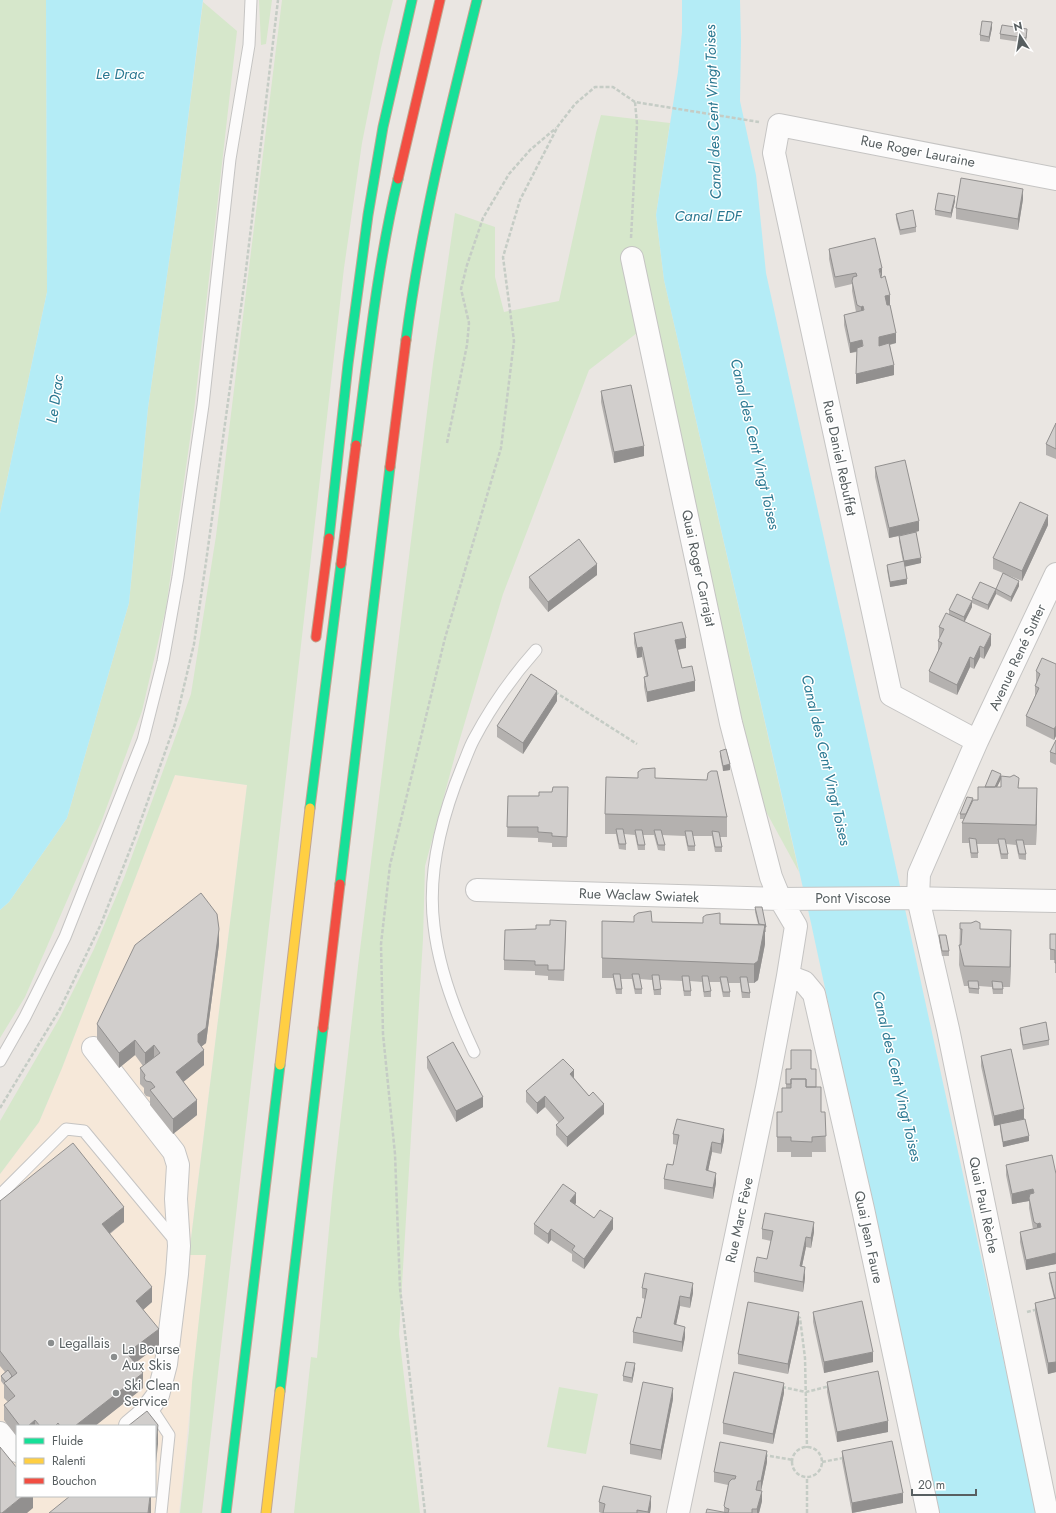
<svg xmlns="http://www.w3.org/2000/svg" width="1056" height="1513" font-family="Jost,sans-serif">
  <rect width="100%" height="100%" fill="#eae6e2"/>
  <path fill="#f6e8d9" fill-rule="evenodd" d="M175 775 247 785 189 1254 206 1255 179 1513H0V1174L39 1122 62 1068ZM17 1426H155V1496H17Z"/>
  <path fill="#d6e7cb" d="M0 0H46L47 292 0 513Z
    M259 0H272L266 44 261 45Z
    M282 0H393L381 48 362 143 344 268 202 1513H180L189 1431 192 1383 206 1255H189L247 785 175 775 62 1068 39 1122 0 1174V1121L59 1019 94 949 124 878 191 694 216 536Z
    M203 2 237 31 194 411 166 608 142 711 102 820 25 997 0 1038V910L9 902 67 818 129 603 148 408 177 206Z
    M601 115 670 123 656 215 664 280 799 872 763 806 646 326 589 370 503 594 456 752 425 866 423 939 399 1334 420 1513H294L311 1357 317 1358 333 1187 358 966 433 364 455 213 495 227V277L504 312 559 301 596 133Z
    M559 1387 598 1394 586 1454 547 1447Z"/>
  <path fill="#b4ecf6" d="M46 0H203L177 206 148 408 129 603 67 818 9 902 0 910V513L47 292Z
    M682 0H740L741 41 740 101 756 175 766 273 1037 1513H938L811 923 664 280 656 215 678 72 682 32Z"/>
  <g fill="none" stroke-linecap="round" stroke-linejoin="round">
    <defs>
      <path id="lane" d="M474 1052C455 1012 439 970 434 926 427 872 442 816 462 767 466 758 469 748 474 739 491 707 512 677 536 650
        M0 1061 25 1017 65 937 143 740 163 661 178 577 203 405 230 159 249 45 251 0
        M0 1195 66 1129 84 1131 177 1243
        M150 1406 169 1435 161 1513"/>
      <path id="street" d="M632 258 731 723 771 877 780 899 796 926 788 976 767 1088 678 1513
        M977 741 891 695 774 153 779 125 1056 179
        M477 890 780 899 906 898 1056 901
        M788 976 804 982 814 994 863 1209 928 1513
        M93 1048 174 1152 178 1165 176 1199 179 1246 177 1274 166 1364 158 1395 143 1415 130 1426
        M0 1433 17 1451
        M1047 1513 948 1029 918 898 919 874 977 741 1056 574"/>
      <path id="fast" d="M406 340C421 224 449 113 477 0
        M356 445C368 357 377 266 398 179
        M329 538 348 364 368 215 383 127 412 0
        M310 808 341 564
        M340 884 390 467
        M280 1391 323 1028
        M226 1513 280 1065"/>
      <path id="slow" d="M280 1065 310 808
        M266 1513 280 1391"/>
      <path id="jam" d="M398 179 440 0
        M390 467 406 340
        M341 564 356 445
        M316 637 329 538
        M323 1028 340 884"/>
    </defs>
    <use href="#lane" stroke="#c5c4c3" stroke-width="13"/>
    <use href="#street" stroke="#c5c4c3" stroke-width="24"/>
    <use href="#fast" stroke="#c1a590" stroke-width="11"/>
    <use href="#slow" stroke="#c1a590" stroke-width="11"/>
    <use href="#jam" stroke="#c1a590" stroke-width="11"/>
    <path stroke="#c5ccc5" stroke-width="2.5" stroke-dasharray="4 2" stroke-linecap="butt" d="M631 238 637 124 635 102
      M447 443 467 345 469 323 461 289 467 265 483 218 509 174 530 150 556 128
      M555 692 637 744
      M0 1108 60 1009 101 924 135 837 175 724 194 644 206 562 245 278 278 0
      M1027 1312 1038 1309
      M797 1316 800 1318 805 1358 807 1448
      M782 1387 806 1392 830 1386
      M792 1462a15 15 0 1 1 30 0a15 15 0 1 1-30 0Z
      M764 1455 793 1460
      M822 1462 843 1458
      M425 1513 400 1288 395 1154 383 1034 381 944 390 865 445 638 501 448 514 341 503 257 520 200 558 126 575 104 595 87H613L635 102 759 122
      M807 1513V1477"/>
    <use href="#lane" stroke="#fcfbfb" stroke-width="11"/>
    <use href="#street" stroke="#fcfbfb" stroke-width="22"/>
    <use href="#fast" stroke="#16e098" stroke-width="9"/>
    <use href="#slow" stroke="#ffcf43" stroke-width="9"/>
    <use href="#jam" stroke="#f24e42" stroke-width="9"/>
  </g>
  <path fill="#b4b1af" d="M992 28 989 42 980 41V35Z
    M1000 34 1027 35 1026 43 1000 39Z
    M1023 199 1018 230 956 219V208Z
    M955 201 951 218 935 215V210Z
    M896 214 916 227V232L900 235 896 219Z
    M829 249 882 277 890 305 896 343 890 345 894 375 856 384 857 352 850 353 844 325V315L856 312 852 291V284L835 288 829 259Z
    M601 391 644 456 614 463 601 402Z
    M1056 423V459L1046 455V444Z
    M875 467 919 531 916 532 921 563 905 566 907 584 890 587 887 570V565L903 562 899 541V536L889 538 875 477Z
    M1048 525 1022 581 1005 574 1019 586 1011 602 996 594 988 610 972 603V598L996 589 1003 573 993 569V558Z
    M597 575 548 612 529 588V577Z
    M972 607 964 622 991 645 984 659 980 657 974 669 970 667 957 695 929 682V671L938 652V641L940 637H939V627L949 614V610Z
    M634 633 686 648 678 650 682 668 695 691 647 702 644 687V677L646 676 642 657 637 658 634 643Z
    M1056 664V736L1054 740 1026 726V716L1035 696V686L1037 682H1036V671Z
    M557 701 523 754 497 737V726Z
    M1056 740V765L1050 762V752Z
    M720 751 730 770 723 771 720 756Z
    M655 778 727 817V837H720L722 847V852H715L712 836H693L695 846V851H688L685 836 662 835 665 845V851L658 850 654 835H643L645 845V850H638L635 835 624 834 626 844V850L619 849 616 834H605V814Z
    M1001 779 997 787 1019 788 1037 808 1036 845H1024L1026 854V860L1019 859 1016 845 1006 844 1008 854V859H1001L998 844H977L978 853V858H971L969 843H962V823L964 819H960V814L973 800H978L985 787Z
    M568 787 567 847H552V843L538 842V838L507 837 508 796H539Z
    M755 907 766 927V932H765V944L758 980 754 983H748L750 993V998H742L740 983H728L730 992V997H723L720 982H709L711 991V997H704L702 982 690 981 691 991V996H684L682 981 659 980 661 989V995H654L652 980 640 979 642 989V994H635L632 979H621L622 989V994H616L613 978H602V958L652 922 758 924 755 912Z
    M960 923 980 929 1011 950 1010 987H1003V994H993L992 987 979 986V994L969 993 968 986H964L959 965Z
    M566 931 564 981 548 980V976L535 975V971L504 970V960Z
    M1050 934H1056V973H1055V960H1050Z
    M939 935 949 951V956H942L939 940Z
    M219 944 206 1043 201 1047 204 1065 183 1082 197 1115 173 1134 150 1105V1097L146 1096 144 1093V1088L140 1084V1068L143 1066 135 1055 119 1068 97 1039V1024Z
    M1020 1028 1049 1040V1045L1023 1050 1020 1033Z
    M981 1056 1024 1119 1029 1141 1003 1147 1000 1129V1125L994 1126 981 1066Z
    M427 1057 483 1107 456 1122 427 1068Z
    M786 1069 816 1087 821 1112H825L826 1152H812V1157H791V1152H777V1112H782L786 1088Z
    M574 1078 604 1114 567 1147 556 1135V1125L559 1123 545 1107 537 1114 526 1102V1091Z
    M673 1134 724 1140 721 1154 712 1152 708 1171 716 1183 713 1199 664 1189V1179L673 1165 677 1145 673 1144Z
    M1052 1155 1056 1264 1026 1270 1020 1242V1232L1033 1229 1029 1208V1201L1012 1204 1006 1175V1165Z
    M0 1201 124 1222 110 1234 152 1302 143 1310 159 1345 135 1363 143 1388 95 1426H17V1437L4 1420V1405L8 1402 4 1398V1385L1 1381V1376L5 1372 0 1366Z
    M576 1203 575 1205 594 1218 613 1229 584 1269 572 1261V1254L551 1240 548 1244 534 1234V1224Z
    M762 1229 814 1232 811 1248 806 1247 802 1266 805 1278 803 1292 754 1282V1272L767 1259 771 1241 762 1239Z
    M1056 1272V1372L1048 1374 1035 1313V1303L1054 1298 1049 1278V1273Z
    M642 1288 693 1293 690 1308 680 1306 676 1325 685 1337 682 1352 633 1343V1332L641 1318 645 1299 642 1298Z
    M813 1312 873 1362 824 1373 813 1322Z
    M799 1323 788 1374 738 1364V1354Z
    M635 1368 632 1383 623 1381V1376Z
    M827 1382 888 1432 837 1442 827 1392Z
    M784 1393 773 1444 723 1434V1423Z
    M673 1399 661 1460 630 1454V1444Z
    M842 1451 903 1503 852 1513 842 1461Z
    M767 1462 761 1491 762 1501 759 1513H706L724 1512V1506L728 1485 714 1482V1472Z
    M599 1502 651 1506 650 1513H601L599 1512Z"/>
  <path fill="#92908f" d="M992 22V28L989 42V37Z
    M1023 189V199L1018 230V219Z
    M955 196V201L951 218V213Z
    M882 268V278L879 269Z
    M890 295V305L885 307V296Z
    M863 306V317L861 318V307Z
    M896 333V343L879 347V337Z
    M862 340V350L850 353V343Z
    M894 365V375L856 384V374Z
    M644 446V456L614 463V452Z
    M1048 515V525L1022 581V571Z
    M919 521V531L889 538V528Z
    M921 558V563L904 567V561Z
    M597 564V575L548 612V602Z
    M907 579V584L890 587V582Z
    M1019 581V586L1011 602V597Z
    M996 589V594L988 610V605Z
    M972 601V607L964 623V617Z
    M991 634V645L984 659V648Z
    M686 638V648L675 650V640Z
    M980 646V657L974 669V659Z
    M642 647V657L637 658V648Z
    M970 657V667L957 695V685Z
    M695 681V691L647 702V692Z
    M557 691V701L523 754V743Z
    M1056 726V736L1054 740V729Z
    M730 764V770L723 771V766Z
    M1001 774V779L994 793V788Z
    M1037 788V808L1036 845V825Z
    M765 925V944L758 980 754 983V964Z
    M219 929V944L206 1043 198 1049 204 1050V1065L176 1088V1072L198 1042V1034Z
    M1011 930V950L1010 987V967Z
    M135 1040V1055L119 1068V1053Z
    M154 1045V1060L145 1068V1053Z
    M574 1070V1081L570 1074Z
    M545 1096V1107L537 1114V1103Z
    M483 1097V1107L456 1122V1111Z
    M197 1100V1115L173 1134V1119Z
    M604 1104V1114L567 1147V1137Z
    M1024 1109V1119L994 1126V1116Z
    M724 1129V1140L721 1154V1144Z
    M1029 1136V1141L1003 1147V1142Z
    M712 1142V1152L706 1181V1170Z
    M716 1173V1183L713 1199V1188Z
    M1033 1189V1200L1029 1198V1201L1012 1204V1194Z
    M576 1193V1203L570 1211V1201Z
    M124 1207V1222L102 1239V1224Z
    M613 1218V1229L584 1269V1259Z
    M814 1222V1232L811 1248V1238Z
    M1040 1223V1234H1037V1224Z
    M551 1229V1240L548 1244V1234Z
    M806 1237V1247L800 1276V1266Z
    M1056 1253V1264L1026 1270V1260Z
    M805 1267V1278L803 1292V1282Z
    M693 1283V1293L690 1308V1298Z
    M152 1287V1302L136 1316V1301Z
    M680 1296V1306L674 1334V1324Z
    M799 1312V1323L788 1374V1364Z
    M685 1327V1337L682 1352V1342Z
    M159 1329V1345L127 1369V1353Z
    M873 1352V1362L824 1373V1362Z
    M1056 1362V1372L1048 1374V1363Z
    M635 1363V1368L632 1383V1378Z
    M143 1373V1388L95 1426H75Z
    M784 1383V1393L773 1444V1434Z
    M673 1388V1399L661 1460V1450Z
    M35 1420V1426H28Z
    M888 1421V1432L837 1442V1432Z
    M158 1425V1444L155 1473V1453Z
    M767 1451V1462L761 1491V1481Z
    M762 1491V1501L759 1513H757V1509Z
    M903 1493V1503L852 1513V1503Z
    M23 1496H33V1508L27 1513H2Z
    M150 1496H151V1513H148Z
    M651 1496V1506L650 1513H648Z"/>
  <path fill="#d1cecc" stroke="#92908f" d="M982 21 992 22 989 37 980 35Z
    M1002 25 1027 29 1026 38 1000 34Z
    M961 178 1023 189 1018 219 956 208Z
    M938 193 955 196 951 213 935 210Z
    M913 210 916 227 900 230 896 214Z
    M875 238 882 268 879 269 881 278 885 276 890 295 885 296 887 305H890L896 333 879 337V346L889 343 894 365 856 374 857 348 863 346 862 340 850 343 844 315 864 310 863 306 861 307 857 305 852 281 853 277 857 276 856 273 835 277 829 249Z
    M631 385 644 446 614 452 601 391Z
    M1056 423V449L1046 444Z
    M905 460 919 521 889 528 875 467Z
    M1020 502 1048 515 1022 571 993 558Z
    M916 532 921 558 904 561 899 536Z
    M579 539 597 564 548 602 529 577Z
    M904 561 907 579 890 582 887 565Z
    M1003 573 1019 581 1011 597 996 589 988 605 972 598 980 582 996 589Z
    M957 594 972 601 964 617 949 610Z
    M946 613 991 634 984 648 980 646 974 659 970 657 957 685 929 671 942 643 938 641 944 629 939 627Z
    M682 622 686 638 675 640 682 668 692 666 695 681 647 692 644 677 648 676 642 647 637 648 634 633Z
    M1042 658 1056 664V726L1054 729 1026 716 1039 688 1035 686 1040 674 1036 671Z
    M531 674 557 691 523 743 497 726Z
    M1056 740V754L1050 752Z
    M726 749 730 764 723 766 720 751Z
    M655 768V778L707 780 708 773 711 771H717L727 817 605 814 606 777 638 778V772L642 769Z
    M992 770 1001 774 995 787H985Z
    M1014 775 1019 778 1018 788H1037L1036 825 962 823 973 800H978V787H1001V776L1010 777Z
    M553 787H568L567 837 552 836V833L538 832V827H507L508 796H539V792H552Z
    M967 797 973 798 966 814H960Z
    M616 829H623L626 844H619Z
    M635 830H642L645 845H638Z
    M654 830H661L665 845H658Z
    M685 831H692L695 846H688Z
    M712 831 719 832 722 847H715Z
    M969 838 976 839 978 853H971Z
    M998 839H1005L1008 854H1001Z
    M1016 840H1023L1026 854H1019Z
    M201 893 217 914 219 929 206 1028 198 1034V1042L204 1050 176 1072 197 1100 173 1119 150 1090 155 1087 151 1082 146 1081 144 1078 145 1075 140 1068 160 1053 154 1045 145 1053 135 1040 119 1053 97 1024 135 945Z
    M755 907H762L766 927H765V925L759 924Z
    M651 911 652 922 703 923V917L706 915 720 913V924L765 925 758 961 754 964 602 958V921L634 922V916L638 913Z
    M550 920 566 921 564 970H548V965H535V961L504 960 505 930 536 929V925H550Z
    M976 921 980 923V929L1011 930 1010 967 964 966 959 945H961L962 929H960V923H971Z
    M1050 934H1056V963H1055V950L1050 949Z
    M939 935H946L949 951H942Z
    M613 974H620L622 989H616Z
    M632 974H639L642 989H635Z
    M652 975H659L661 989 654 990Z
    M682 976H689L691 991H684Z
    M702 976H708L711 991 704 992Z
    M720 977H727L730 992H723Z
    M740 977H747L750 993 742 992Z
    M968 981H978L979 989 969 988Z
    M992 981 1002 982 1003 989H993Z
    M1046 1022 1049 1040 1023 1045 1020 1028Z
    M453 1042 483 1097 456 1111 427 1057Z
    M1011 1049 1024 1109 994 1116 981 1056Z
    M791 1050H811V1069H816V1087H806V1079H791V1084H786V1069H791Z
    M563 1059 574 1070 570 1074 589 1096 593 1092 604 1104 567 1137 556 1125 564 1118 545 1096 537 1103 526 1091Z
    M791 1079H806V1087H821V1112H825L826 1136 812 1137V1142L791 1141V1137H777V1112H782V1088H791Z
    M677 1119 724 1129 721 1144 712 1142 706 1170 716 1173 713 1188 664 1179 667 1164 673 1165 679 1135 673 1134Z
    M1025 1119 1029 1136 1003 1142 1000 1124Z
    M73 1143 124 1207 102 1224 152 1287 136 1301 159 1329 127 1353 143 1373 75 1426H60L58 1423 55 1426H40L35 1420 28 1426H20L4 1405 15 1396 4 1383 17 1373 0 1351V1201Z
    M1052 1155 1056 1174V1253L1026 1260 1020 1232 1041 1227 1040 1223 1037 1224 1034 1222 1029 1198 1030 1194 1034 1193 1033 1189 1012 1194 1006 1165Z
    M563 1184 576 1193 570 1201 594 1218 600 1210 613 1218 584 1259 572 1250 575 1246 551 1229 548 1234 534 1224Z
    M765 1213 814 1222 811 1238 806 1237 800 1266 805 1267 803 1282 754 1272 757 1257 767 1259 773 1231 762 1229Z
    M1056 1272V1298H1055L1049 1273Z
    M645 1273 693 1283 690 1298 680 1296 674 1324 685 1327 682 1342 633 1332 637 1317 641 1318 647 1289 642 1288Z
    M1056 1298V1362L1048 1363 1035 1303Z
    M862 1301 873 1352 824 1362 813 1312Z
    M748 1302 799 1312 788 1364 738 1354Z
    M626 1362 635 1363 632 1378 623 1376Z
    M8 1370 12 1376 6 1382 1 1376Z
    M878 1371 888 1421 837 1432 827 1382Z
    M734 1372 784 1383 773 1434 723 1423Z
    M643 1382 673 1388 661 1450 630 1444Z
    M147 1411 158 1425 155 1453V1426H128Z
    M892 1441 903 1493 852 1503 842 1451Z
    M720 1442 767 1451 761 1481H758L756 1490 762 1491 757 1509H752V1513H706L707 1509 728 1513 729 1509 726 1508 724 1506 729 1482 732 1479H735L736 1476 714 1472Z
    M0 1447 17 1468V1496H23L2 1513H0Z
    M603 1486 651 1496 648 1512 637 1510V1513H603L605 1504 599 1502Z
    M70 1496H150L148 1513H49Z"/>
  <g fill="#8b8e8e" stroke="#fff" stroke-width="1.5">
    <circle cx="51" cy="1343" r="4"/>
    <circle cx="114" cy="1357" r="4"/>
    <circle cx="116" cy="1393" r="4"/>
  </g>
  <g text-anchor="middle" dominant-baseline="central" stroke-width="3" stroke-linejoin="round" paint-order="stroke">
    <g font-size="14" fill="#585f61" stroke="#fff">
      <text transform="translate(918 151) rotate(11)">Rue Roger Lauraine</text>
      <text transform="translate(840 458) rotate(78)">Rue Daniel Rebuffet</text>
      <text transform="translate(699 568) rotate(78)">Quai Roger Carrajat</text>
      <text transform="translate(1017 657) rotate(-65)">Avenue René Sutter</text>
      <text transform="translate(639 895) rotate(2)">Rue Waclaw Swiatek</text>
      <text x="853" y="898">Pont Viscose</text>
      <text transform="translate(984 1205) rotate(78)">Quai Paul Rèche</text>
      <text transform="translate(739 1220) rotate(-78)">Rue Marc Fève</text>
      <text transform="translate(869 1237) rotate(78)">Quai Jean Faure</text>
    </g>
    <g font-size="14" fill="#585f61" stroke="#fff" text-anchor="start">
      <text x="59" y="1343">Legallais</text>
      <text x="122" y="1349">La Bourse<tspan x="122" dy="16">Aux Skis</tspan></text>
      <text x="124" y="1385">Ski Clean<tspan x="124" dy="16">Service</tspan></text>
    </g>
    <g font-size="15" font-style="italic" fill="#2c7992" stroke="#fff">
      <text x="120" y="74">Le Drac</text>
      <text transform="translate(713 112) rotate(-92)">Canal des Cent Vingt Toises</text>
      <text x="708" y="216">Canal EDF</text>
      <text transform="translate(55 399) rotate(-82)">Le Drac</text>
      <text transform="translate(755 444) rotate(77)">Canal des Cent Vingt Toises</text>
      <text transform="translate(826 760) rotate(77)">Canal des Cent Vingt Toises</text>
      <text transform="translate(897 1076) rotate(77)">Canal des Cent Vingt Toises</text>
    </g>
  </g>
  <rect x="16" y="1425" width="140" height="72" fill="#ffffff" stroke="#bcbfc0"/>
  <rect x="24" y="1438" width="20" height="6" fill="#16e098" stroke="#bcbfc0"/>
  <text x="52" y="1445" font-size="12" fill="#585f61">Fluide</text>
  <rect x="24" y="1458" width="20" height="6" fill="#ffcf43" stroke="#bcbfc0"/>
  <text x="52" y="1465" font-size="12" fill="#585f61">Ralenti</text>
  <rect x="24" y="1478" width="20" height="6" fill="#f24e42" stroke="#bcbfc0"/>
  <text x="52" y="1485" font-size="12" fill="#585f61">Bouchon</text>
  <g transform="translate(1020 36) rotate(348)" stroke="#ffffff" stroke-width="3" paint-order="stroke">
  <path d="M0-3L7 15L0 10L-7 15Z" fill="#585f61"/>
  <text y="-6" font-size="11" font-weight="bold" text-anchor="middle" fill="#585f61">N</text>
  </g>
  <path d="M912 1489v6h64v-6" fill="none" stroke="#585f61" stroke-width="2"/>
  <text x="918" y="1489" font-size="12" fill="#585f61" stroke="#ffffff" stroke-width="3" paint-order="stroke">20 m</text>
</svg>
